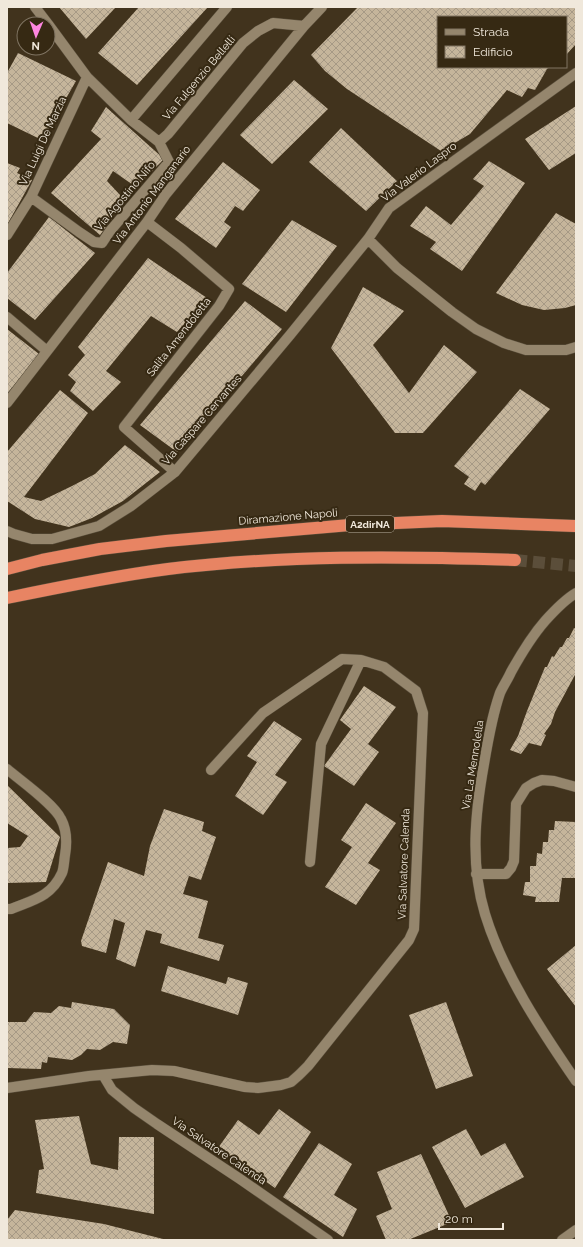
<svg xmlns="http://www.w3.org/2000/svg" width="583" height="1247" font-family="Raleway,sans-serif">
  <defs>
    <pattern id="building-cross-hatch" width="8" height="8" patternUnits="userSpaceOnUse"><rect width="8" height="8" fill="#c5b59b"/><path d="M0 0l8 8M0 8l8-8" fill="none" stroke="#a69985"/></pattern>
  </defs>
  <rect width="100%" height="100%" fill="#41331d"/>
  <path fill="url(#building-cross-hatch)" d="M59 7H116L86 39Z
    M139 7H208L137 85 98 53Z
    M358 7H576V44L566 55V17H438V67H550L547 69 535 90 528 88 522 97 507 90 470 134 441 151 347 89 325 71 311 55Z
    M18 53 76 81 42 140 7 123V73Z
    M294 80 328 109 272 164 240 135Z
    M576 106V153L549 170 525 139Z
    M106 107 164 159 136 187 113 171 107 181 121 196 108 213 114 216 100 235 51 193 101 139 91 131Z
    M341 128 397 181 366 211 309 162Z
    M489 161 525 183 462 271 430 249 436 242 410 226 426 206 451 225 484 186 473 179Z
    M223 162 260 190 243 211 235 206 224 222 231 227 216 248 175 219Z
    M7 163 20 168 17 173 32 180 7 225Z
    M556 213 576 224V305L565 308 544 310 522 305 496 293Z
    M49 217 95 253 35 320 7 298V273Z
    M292 220 337 246 286 312 242 284Z
    M148 258 207 298 177 332 151 316 106 371 121 382 93 411 70 391 76 382 68 375 85 355 78 347Z
    M363 287 404 311 373 345 409 393 444 345 477 372 423 433H395L331 348Z
    M245 301 282 329 177 452 140 425Z
    M7 329 39 354 7 394Z
    M520 389 550 409 485 485 481 482 475 491 464 484 469 477 454 466Z
    M60 390 88 413 24 497 41 501 72 486 95 474 125 445 160 472 123 501 92 518 69 527 35 519 7 501V452Z
    M574 628 576 629V673L555 712 551 724 544 734 546 735 541 746 529 743 521 754 510 750 518 736 527 711 545 667H547L552 656 554 657 560 647H562L567 638H569Z
    M364 686 396 707 368 744 379 752 354 786 324 766 351 729 340 720Z
    M274 721 302 739 275 775 287 782 263 815 235 796 257 762 247 756Z
    M7 785 60 837 46 882 7 883V848L20 847 28 836 7 823Z
    M366 803 396 823 368 863 380 870 356 905 325 887 352 847 341 840Z
    M164 809 204 822 202 831 216 837 201 880 189 876 183 894 208 901 198 938 224 945 219 961 160 943 162 934 146 930 135 967 116 959 125 923 114 919 106 953 82 946 81 941 108 862 144 876 150 846Z
    M555 821 576 822V866L575 878H562L559 902H535L536 897 523 895 525 882H530V866H536L537 853 542 854 543 842H548L549 830H554Z
    M576 945V1007L547 969Z
    M168 966 226 984 228 977 248 983 238 1015 161 991Z
    M72 1002 114 1009 130 1025 127 1044 113 1042 100 1050 87 1049 81 1055 72 1060 48 1057 47 1063 42 1062 41 1069 7 1068V1022H26L34 1012 51 1013 59 1006 71 1008Z
    M446 1002 473 1076 436 1089 409 1015Z
    M279 1109 311 1132 275 1188 218 1148 238 1120 259 1135Z
    M79 1116 91 1164 118 1170 119 1137H154V1214L36 1193 39 1170 44 1169 35 1120Z
    M466 1129 481 1156 505 1143 524 1177 465 1208 432 1147Z
    M319 1143 352 1164 334 1195 357 1209 343 1237 283 1197Z
    M421 1154 452 1222 408 1240H386L376 1216 392 1209 377 1172Z
    M15 1210 104 1224 167 1240H7V1220Z"/>
  <g fill="none" stroke-linecap="round" stroke-linejoin="round">
    <path stroke="#5b4e3a" stroke-width="12" stroke-dasharray="12 6" stroke-linecap="butt" d="M515 560 576 566"/>
    <defs>
      <path id="minor" d="M35 7 48 24
        M131 120 227 7
        M159 142 168 134 243 43 258 31 273 23 304 26
        M31 197 79 232 94 242 102 243 110 231 169 162 159 142 131 120 87 77 48 24
        M147 222 181 248 229 289 219 306 124 427 175 472
        M7 235 31 197 87 77
        M368 239 397 268 452 312 476 329 504 343 526 350H566L576 347
        M7 317 47 351
        M7 403 147 222 166 194 304 26 322 7
        M7 531 14 534 32 539H52L99 526 131 506 175 472 290 335 368 239 389 208 576 73
        M576 593C564 600 554 611 545 621 531 637 521 654 511 672 508 679 503 686 500 693 492 716 488 740 484 764 475 814 470 864 485 914 503 973 541 1030 576 1081
        M7 769C21 781 54 804 61 819 67 830 67 843 65 855 64 861 64 868 62 873 51 897 33 900 11 909H7
        M211 770 263 713 342 659 361 660
        M476 874H506L511 868 514 861 516 804 526 788 534 783 542 780 554 781 576 787
        M103 1075 112 1090 134 1108 157 1124 240 1179 328 1240
        M7 1088 89 1076 152 1070 174 1071 245 1087 258 1088 281 1085 291 1082 299 1075 308 1066 409 940 414 929 423 713 416 691 384 667 361 660 321 744 310 862
        M562 1240 576 1230"/>
      <path id="highway" d="M7 569 42 560 100 549 166 541 350 525 442 521 575 526
        M7 598C60 587 114 576 168 569 283 555 399 556 515 560"/>
    </defs>
    <use href="#minor" stroke="#5b503d" stroke-width="11"/>
    <use href="#highway" stroke="#5b503d" stroke-width="13"/>
    <use href="#minor" stroke="#95866d" stroke-width="10"/>
    <use href="#highway" stroke="#e88463" stroke-width="12"/>
  </g>
  <g text-anchor="middle" dominant-baseline="central" stroke-width="4" stroke-linejoin="round" paint-order="stroke">
    <rect fill="#362913" stroke="#b8af9f" stroke-width="1" x="346" y="516" width="48" height="16" rx="3"/>
    <g font-size="10" font-weight="bold" fill="#f0e8db">
      <text x="370" y="524">A2dirNA</text>
    </g>
    <g font-size="11" fill="#f0e8db" stroke="#362913">
      <text transform="translate(199 78) rotate(-50)">Via Fulgenzio Bellelli</text>
      <text transform="translate(43 141) rotate(-65)">Via Luigi De Marzia</text>
      <text transform="translate(419 172) rotate(-37)">Via Valerio Laspro</text>
      <text transform="translate(152 195) rotate(-53)">Via Antonio Manganario</text>
      <text transform="translate(125 196) rotate(-50)">Via Agostino Nifo</text>
      <text transform="translate(179 337) rotate(-52)">Salita Amendoletta</text>
      <text transform="translate(202 420) rotate(-49)">Via Gaspare Cervantes</text>
      <text transform="translate(288 517) rotate(-5)">Diramazione Napoli</text>
      <text transform="translate(473 765) rotate(-81)">Via La Mennolella</text>
      <text transform="translate(404 864) rotate(-88)">Via Salvatore Calenda</text>
      <text transform="translate(219 1151) rotate(34)">Via Salvatore Calenda</text>
    </g>
  </g>
  <rect width="583" height="1247" fill="none" stroke="#f0e8db" stroke-width="16"/>
  <rect x="437" y="16" width="130" height="52" fill="#362913" stroke="#807563"/>
  <rect x="445" y="29" width="20" height="6" fill="#95866d" stroke="#807563"/>
  <text x="473" y="36" font-size="12" fill="#f0e8db">Strada</text>
  <rect x="445" y="46" width="20" height="12" fill="url(#building-cross-hatch)" stroke="#807563"/>
  <text x="473" y="56" font-size="12" fill="#f0e8db">Edificio</text>
  <g transform="translate(36 36) rotate(182)"><circle r="19" fill="#362913" stroke="#807563"/>
  <path d="M0-3L7 15L0 10L-7 15Z" fill="#fe86e0"/>
  <text y="-6" font-size="11" font-weight="bold" text-anchor="middle" fill="#f0e8db">N</text>
  </g>
  <path d="M439 1223v6h64v-6" fill="none" stroke="#f0e8db" stroke-width="2"/>
  <text x="445" y="1223" font-size="12" fill="#f0e8db" stroke="#362913" stroke-width="3" paint-order="stroke">20 m</text>
</svg>
